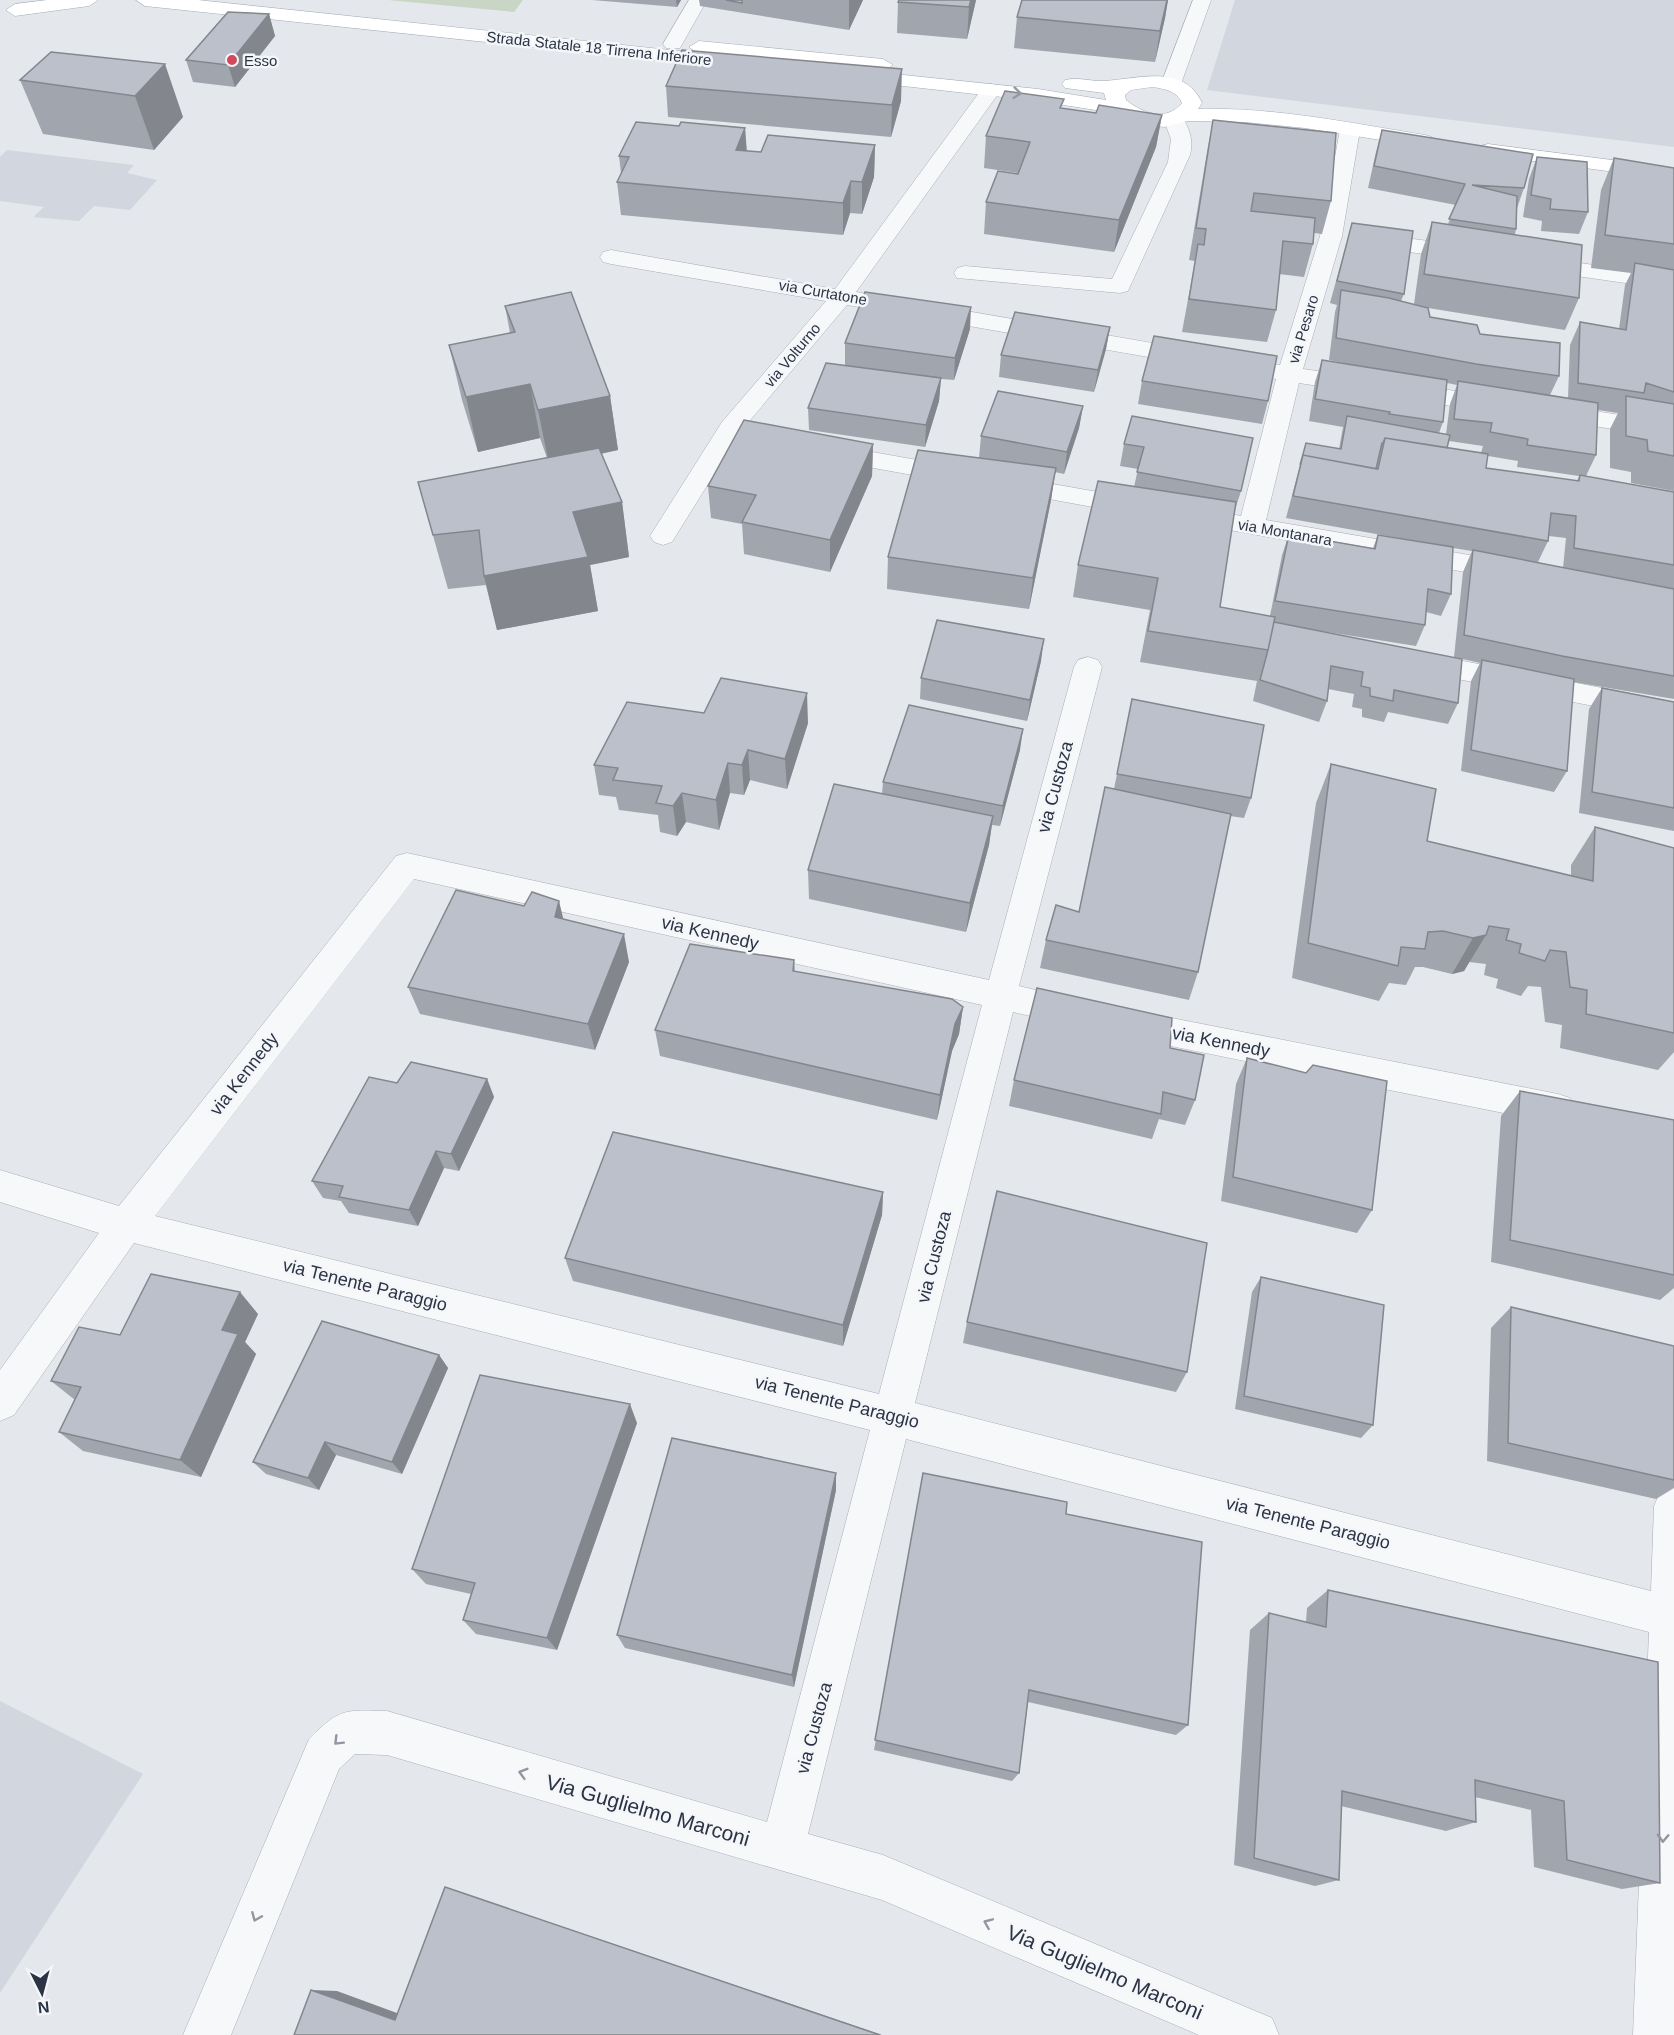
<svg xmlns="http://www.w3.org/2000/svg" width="1674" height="2035" font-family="Arial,sans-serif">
  <rect width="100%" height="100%" fill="#e4e7ec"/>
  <path fill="#d2d6de" d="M1235 0H1674V147L1207 90Z
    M7 150 134 165 127 173 157 180 130 210 94 206 79 221 33 217 44 207 0 201V157Z
    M0 1701 143 1774 0 1993Z"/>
  <path fill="#c9d6c5" d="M388 0H523L514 12Z"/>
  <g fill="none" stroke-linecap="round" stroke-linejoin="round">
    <defs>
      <path id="street" d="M689 0H707L680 48H666L663 44Z
        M1193 0H1211L1181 84 1178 88H1164L1161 84Z
        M991 84 998 86 1001 90 856 292 1280 365 1320 236 1340 130 1343 126H1357L1360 130 1342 236 1303 369 1497 397 1506 400 1509 405 1506 410 1497 413 1299 383 1266 520 1510 562 1519 565 1523 571 1519 577 1510 580 1179 521 1175 515 1179 509 1188 506 1241 516 1276 379 847 305 741 431 672 542 663 545 654 542 650 536 722 422 826 301 611 264 603 262 600 257 603 252 611 250 835 289 984 86Z
        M1173 112 1180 114C1189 127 1194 139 1190 155L1128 291 1120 293 957 278 954 273 957 268 965 266 1112 279 1168 162 1171 139 1163 118 1166 114Z
        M1367 233 1467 246 1475 248 1478 253 1475 258 1467 260 1359 245 1356 240 1359 235Z
        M1536 257 1674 276V290L1528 269 1525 264 1528 259Z
        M1554 405 1674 423V439L1545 418 1542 413 1545 408Z
        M827 444 957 467 966 469 970 475 966 481 957 483 818 458 814 452 818 446Z
        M1008 476 1137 499 1146 501 1150 507 1146 513 1137 515 999 490 995 484 999 478Z
        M1417 652 1674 702V722L1407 669 1403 662 1407 655Z
        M1088 657 1098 660 1102 667 1019 986 1090 1003 1094 1013 1090 1023 1078 1027 1013 1012 915 1403 1651 1591 1654 1506 1660 1492 1674 1486V2035H1633L1649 1632 906 1439 808 1834 883 1855 1272 2018 1279 2035H1199L882 1900 387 1755 355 1754 339 1769 231 2035H183L309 1739C340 1708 344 1710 387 1711L767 1822 870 1430 134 1243 14 1415 0 1421V1370L99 1233 0 1202V1170L119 1206 396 856 407 853 989 980 1074 667 1078 660ZM414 879 982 1005 879 1394 155 1216Z
        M1126 1009 1558 1094 1570 1098 1575 1109 1570 1120 1558 1124 1126 1037 1114 1033 1109 1023 1114 1013Z"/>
      <path id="primary" d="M47 0H98L89 6 15 16 6 10 15 4Z
        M136 0H198L698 53 689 47 699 41 883 59 893 65 883 71 712 54 729 57 732 61 729 65 722 67 145 6Z
        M856 70 1038 89 1106 100 1104 93 1065 88 1062 84 1065 80C1077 77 1089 81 1102 81 1135 80 1184 62 1202 103L1198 109C1274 107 1350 123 1425 135L1432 137 1435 141 1432 145 1425 147 1305 128 1244 122 1188 121 1164 127 1138 123 1102 111 1038 101 849 80 846 76 849 72ZM1153 87C1165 89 1177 91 1182 103 1166 122 1144 114 1126 100L1125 95 1131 90Z
        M1488 144 1674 168V180L1481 154 1478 150 1481 146Z"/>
    </defs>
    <use href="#street" stroke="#a9aeb7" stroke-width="1"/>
    <use href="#primary" stroke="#a3abb8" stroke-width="1"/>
    <use href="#street" fill="#f7f8fa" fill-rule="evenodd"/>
    <use href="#primary" fill="#fff" fill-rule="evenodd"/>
  </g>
  <path fill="#a1a5ae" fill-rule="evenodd" d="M592 0H681L677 7Z
    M699 0H863L849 30 700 6Z
    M976 0 967 39 897 33 898 2Z
    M1022 0H1168L1165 18 1155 62 1014 48 1017 17Z
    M269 14 275 36 235 87 193 82 186 60Z
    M51 52 183 117 154 150 43 134 20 80Z
    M666 86 901 101 891 137 668 117Z
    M1062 108 1096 113 1162 115 1156 147 1114 252 984 234 986 202 1018 173 984 168 986 136Z
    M1213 120 1331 201 1322 234 1314 233 1313 244 1304 277 1279 274 1276 310 1267 342 1182 332 1195 261 1189 260 1207 152Z
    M679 126 745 128 747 151 761 152 875 145 874 177 862 214 850 213 843 235 621 215 617 182 621 173 619 156Z
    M1382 130 1524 188 1517 208 1516 229 1515 234 1579 298 1565 330 1428 308 1430 317 1480 334 1559 376 1550 395 1568 398 1570 345 1580 322 1619 329 1625 285 1631 273 1591 268 1601 190 1614 158 1674 168V491L1631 483V472L1610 468V429L1618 413 1598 410 1596 455 1586 476 1674 492V589L1654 585 1674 589V699L1573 682 1567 771 1554 792 1461 771 1471 681 1480 663 1454 657 1463 572 1472 551 1453 548 1451 594 1441 616 1426 612 1425 625 1416 646 1321 631 1458 703 1448 724 1388 712 1384 722 1362 717V709L1352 707 1354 694 1328 689 1327 701 1319 722 1253 701 1257 681 1140 662 1150 610 1073 597 1078 565 1134 487 1138 469 1120 466 1124 444 1132 416 1241 491 1234 513 1220 607 1270 616 1282 555 1289 534 1373 548 1378 535 1410 540 1286 518 1306 443 1339 449 1343 427 1309 421 1315 382 1322 360 1358 366 1329 360 1335 312 1337 305 1330 303 1352 223 1404 294 1401 301 1414 304 1421 254 1432 222 1448 224 1456 205 1368 188 1376 152ZM1447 383 1457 385 1450 404 1446 434 1439 433 1443 422ZM1449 441 1483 446 1481 453 1447 448ZM1488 456 1518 461 1517 467 1579 476 1577 481 1486 468ZM1549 536 1566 538 1563 568 1538 562 1548 541Z
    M1537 157 1588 212 1579 234 1541 231 1542 221 1523 217 1529 179Z
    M505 306 610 396 618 450 601 454 622 502 629 557 590 565 598 611 497 630 486 585 448 589 418 482 547 458 540 438 478 452 462 400 449 345 510 333Z
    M1110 327 1106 349 1094 392 999 377 1001 355Z
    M970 329 954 380 941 379 939 401 925 447 809 430 808 408 845 365V343Z
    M1142 381 1268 401 1262 424 1138 404Z
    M1083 406 1079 428 1064 474 1055 472 1051 500 1029 609 887 589 888 557 979 458 981 436Z
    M873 444 872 476 830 572 744 554 742 524 711 518 708 486Z
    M1041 661 1027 721 920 699 921 678Z
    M1602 688 1674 702V831L1579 813 1589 709Z
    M1132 699 1251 798 1244 818 1230 816 1198 972 1189 1000 1040 968 1046 940 1079 911 1114 789Z
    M704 713 808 723 787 789 750 780 744 795 730 793 719 830 686 822 677 836 660 832 658 815 619 810 616 797 599 795 594 765Z
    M1020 750 1000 826 992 825 989 845 966 932 809 899 808 870 882 794 883 782Z
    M1331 764 1427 841 1571 876V865L1595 827 1674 848V1052L1658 1070 1560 1048 1562 1025 1545 1022 1541 987 1528 986 1521 996 1496 988 1498 979 1484 975 1486 964 1469 962 1464 971 1452 974 1423 967H1415L1406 985 1389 983 1379 1001 1292 978 1316 803Z
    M564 919 629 962 595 1050 420 1014 408 987Z
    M794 960 795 971 963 1007 959 1034 952 1051 937 1120 660 1056 655 1030Z
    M1170 1048 1195 1100 1185 1125 1159 1119 1152 1139 1009 1106 1014 1080Z
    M1247 1058 1372 1210 1357 1233 1221 1201 1236 1084Z
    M487 1079 494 1097 459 1171 444 1168 418 1226 349 1213 341 1201 323 1198 312 1181 397 1083Z
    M1520 1091 1674 1275V1288L1660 1300 1491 1262 1501 1116Z
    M883 1192 882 1215 843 1346 573 1281 565 1258Z
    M1261 1277 1373 1425 1361 1438 1235 1409 1252 1292Z
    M1511 1307 1674 1346V1488L1656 1499 1487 1461 1491 1328Z
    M258 1314 245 1342 256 1354 201 1477 83 1451 59 1432 75 1400 51 1381 120 1335Z
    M967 1322 1187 1372 1176 1392 963 1343Z
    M439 1355 448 1368 402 1474 336 1455 319 1490 266 1474 253 1462Z
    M637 1423 557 1650 476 1634 463 1620 471 1594 426 1584 412 1569Z
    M836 1473V1490L794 1687 625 1648 617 1635Z
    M923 1473 1066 1514 1188 1725 1176 1735 1028 1702 1019 1773 1012 1781 874 1750Z
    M1328 1590 1660 1883 1622 1889 1534 1867 1531 1810 1475 1797 1476 1822 1446 1831 1341 1806 1339 1880 1315 1886 1234 1865 1250 1630 1269 1613 1306 1622 1307 1608Z"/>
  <path fill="#83868d" d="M676 0H681L677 7Z
    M849 0H863L849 30Z
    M971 0H976L967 39 969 7Z
    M1167 0H1168L1165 18 1155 62 1160 31Z
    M269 14 275 36 235 87 228 65Z
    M165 64 183 117 154 150 135 96Z
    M902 69 901 101 891 137 892 105Z
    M1162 115 1156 147 1114 252 1119 220Z
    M745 128 747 160 736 150Z
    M875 145 874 177 862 214V182Z
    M851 181 850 213 843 235V203Z
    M971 307 970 329 954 380 955 358Z
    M1110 327 1106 349 1094 392 1098 370Z
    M941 378 939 401 925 447 926 425Z
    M530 384 540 438 478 452 466 397Z
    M610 396 618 450 549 464 538 410Z
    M1083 406 1079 428 1064 474 1067 452Z
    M873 444 872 476 830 572V540Z
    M1056 468 1051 500 1029 609 1033 578Z
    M622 502 629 557 590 565 598 611 497 630 484 576 573 512Z
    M1044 639 1041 661 1027 721 1030 700Z
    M807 693 808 723 787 789 785 759Z
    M1023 729 1020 750 1000 826 1003 806Z
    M748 750 750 780 744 795 742 765Z
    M728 763 730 793 719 830 716 800Z
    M682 793 686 822 677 836 673 806Z
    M993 816 989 845 966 932 970 903Z
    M559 901 566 930 555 917Z
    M624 934 629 962 595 1050 588 1024Z
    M1486 935 1464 971 1452 974 1473 938Z
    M963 1007 959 1034 952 1051 937 1120 940 1095 955 1024Z
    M487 1079 494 1097 459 1171 451 1154Z
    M436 1151 444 1168 418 1226 409 1210Z
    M883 1192 882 1215 843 1346V1325Z
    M240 1292 258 1314 245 1342 256 1354 201 1477 180 1460 222 1330Z
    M439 1355 448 1368 402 1474 392 1462Z
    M630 1404 637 1423 557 1650 547 1638Z
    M325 1442 336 1455 319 1490 308 1478Z
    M836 1473V1490L794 1687 792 1675Z
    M445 1887 463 1893 882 2035H880Z
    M311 1990 337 1991 416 2020H395Z"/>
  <path fill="#bbc0ca" stroke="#83868d" stroke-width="1.5" d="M726 0H742V3Z
    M899 0H971L969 7 898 2Z
    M1022 0H1167L1160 31 1017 17Z
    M228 12 269 14 228 65 186 60Z
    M682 50 902 69 892 105 666 86Z
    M51 52 165 64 135 96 20 80Z
    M1005 91 1064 99 1060 108 1096 113 1099 105 1162 115 1119 220 986 202 998 171 1018 174 1030 142 986 136Z
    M1213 120 1336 133 1331 201 1254 193 1251 211 1315 218 1313 244 1283 241 1276 310 1189 299 1198 244 1204 245 1206 229 1196 228Z
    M636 122 679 126 681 122 745 128 736 150 761 152 768 135 875 145 862 182 851 181 843 203 617 182 629 157 619 156Z
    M1382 130 1533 154 1524 188 1472 185 1517 196 1516 229 1449 219 1465 184 1374 166Z
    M1537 157 1587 162 1588 212 1550 209 1551 199 1531 195Z
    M1614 158 1674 168V244L1605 235Z
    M1432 222 1582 245 1579 298 1424 274Z
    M1352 223 1413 231 1404 294 1337 281Z
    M1635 263 1674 270V392L1646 383 1644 393 1578 383 1580 322 1626 330Z
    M1341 290 1389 298 1428 308 1430 317 1477 325 1480 334 1560 343 1559 376 1476 364 1336 338Z
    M571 292 610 396 538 410 530 384 466 397 449 345 515 332 505 306Z
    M865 292 971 307 955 358 845 343Z
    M1015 312 1110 327 1098 370 1001 355Z
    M1154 336 1277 356 1268 401 1142 381Z
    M1322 360 1447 380 1443 422 1389 414 1390 412 1315 399Z
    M826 363 941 378 926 425 808 408Z
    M1458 381 1598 403 1596 455 1527 445 1528 439 1490 432 1492 423 1454 419Z
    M998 391 1083 406 1067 452 981 436Z
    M1626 396 1674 404V456L1648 451 1647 440 1626 436Z
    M1132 416 1253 438 1241 491 1137 472 1144 447 1124 444Z
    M1347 416 1450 435 1447 448 1385 438 1383 443H1382L1376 469 1303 455 1300 465 1306 443 1341 449Z
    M744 420 873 444 830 540 742 522 756 495 708 486Z
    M1385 438 1488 454 1486 468 1579 481 1580 475 1674 492V565L1574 548 1576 516 1551 513 1548 541 1293 496 1303 455 1378 469Z
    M599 448 622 502 573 512 588 557 484 576 479 530 433 535 418 482Z
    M918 450 1056 468 1033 578 888 557Z
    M1098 481 1236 502 1220 607 1275 617 1268 650 1148 631 1158 578 1078 565Z
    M1289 534 1375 549 1378 535 1453 547 1451 594 1428 589 1425 625 1275 601Z
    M1473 550 1674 589V676L1562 656 1464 635Z
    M937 620 1044 639 1030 700 921 678Z
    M1274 622 1462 659 1458 703 1394 690 1393 701 1370 696V688L1361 686 1363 672 1331 666 1327 701 1260 680 1268 650Z
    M1482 660 1574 679 1567 771 1471 750Z
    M721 678 807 693 785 759 748 750 742 765 728 763 716 800 682 793 673 806 656 803 662 786 613 780 618 768 594 765 627 702 704 713Z
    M1602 688 1674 702V808L1592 792Z
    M1132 699 1264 725 1251 798 1117 774Z
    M909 705 1023 729 1003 806 883 782Z
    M1331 764 1436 789 1427 841 1593 881 1595 827 1674 848V1033L1586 1014 1587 990 1570 987 1566 952 1550 950 1545 961 1519 953 1521 944 1506 940 1509 929 1489 926 1486 935 1473 938 1443 931 1428 932 1425 949 1401 947 1398 966 1308 943Z
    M834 784 993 816 970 903 808 870Z
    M1105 787 1231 814 1198 972 1046 940 1056 905 1079 912Z
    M456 890 524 906 532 892 559 901 555 917 624 934 588 1024 408 987Z
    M690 944 794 960 793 971 952 999 963 1007 955 1024 940 1095 655 1030Z
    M1037 988 1172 1018 1170 1048 1204 1055 1195 1100 1163 1092 1161 1114 1014 1080Z
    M1247 1058 1306 1073 1313 1065 1387 1081 1372 1210 1233 1177Z
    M411 1062 487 1079 451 1154 436 1151 409 1210 339 1197 343 1186 312 1181 369 1077 397 1083Z
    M1520 1091 1674 1120V1275L1510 1240Z
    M613 1132 883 1192 843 1325 565 1258Z
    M997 1191 1207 1243 1187 1372 967 1322Z
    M151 1274 240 1292 222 1330 238 1334 180 1460 59 1432 81 1387 51 1381 79 1327 120 1335Z
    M1261 1277 1384 1305 1373 1425 1244 1396Z
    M1511 1307 1674 1346V1480L1508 1443Z
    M322 1321 439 1355 392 1462 325 1442 308 1478 253 1462Z
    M480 1375 630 1404 547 1638 463 1620 475 1583 412 1569Z
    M672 1438 836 1473 792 1675 617 1635Z
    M923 1473 1067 1502 1066 1514 1202 1542 1188 1725 1029 1690 1019 1773 875 1740Z
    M1328 1590 1658 1662 1660 1883 1567 1860 1564 1801 1475 1780 1476 1822 1342 1791 1339 1880 1254 1858 1269 1613 1326 1627Z
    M445 1887 880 2035H294L311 1990 395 2020Z"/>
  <defs><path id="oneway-chevron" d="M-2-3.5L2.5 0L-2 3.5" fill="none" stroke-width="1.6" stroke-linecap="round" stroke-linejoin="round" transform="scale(1.5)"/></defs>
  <use stroke="#959aa2" href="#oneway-chevron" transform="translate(1017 93) rotate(6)"/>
  <g stroke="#9196a0">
    <use href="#oneway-chevron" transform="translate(338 1741) rotate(135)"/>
    <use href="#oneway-chevron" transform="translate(523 1773) rotate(-164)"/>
    <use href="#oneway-chevron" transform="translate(1663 1838) rotate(92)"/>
    <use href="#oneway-chevron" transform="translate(256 1917) rotate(113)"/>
    <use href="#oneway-chevron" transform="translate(988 1923) rotate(-157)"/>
  </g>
  <circle fill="#d1495b" stroke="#f4f6f9" stroke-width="2" cx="232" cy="60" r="6"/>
  <g text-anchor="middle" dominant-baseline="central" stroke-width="5" stroke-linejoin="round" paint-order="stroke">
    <g font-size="15" fill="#2b3445" stroke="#f4f6f9">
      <text transform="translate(599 48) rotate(6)">Strada Statale 18 Tirrena Inferiore</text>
      <text transform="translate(823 292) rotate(10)">via Curtatone</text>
      <text transform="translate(1303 329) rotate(-73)">via Pesaro</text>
      <text transform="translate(792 355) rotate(-50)">via Volturno</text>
      <text transform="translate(1285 532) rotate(10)">via Montanara</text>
    </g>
    <g font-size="15" fill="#2b3445" stroke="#f4f6f9" text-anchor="start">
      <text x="244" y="60">Esso</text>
    </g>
    <g font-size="18" fill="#2b3445" stroke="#f4f6f9">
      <text transform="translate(1055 787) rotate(-75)">via Custoza</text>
      <text transform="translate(710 933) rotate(13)">via Kennedy</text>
      <text transform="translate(1221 1042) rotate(11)">via Kennedy</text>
      <text transform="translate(244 1074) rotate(-52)">via Kennedy</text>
      <text transform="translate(934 1257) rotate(-76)">via Custoza</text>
      <text transform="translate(365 1285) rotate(14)">via Tenente Paraggio</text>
      <text transform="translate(837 1402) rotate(14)">via Tenente Paraggio</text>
      <text transform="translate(1308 1523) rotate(14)">via Tenente Paraggio</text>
      <text transform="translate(814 1728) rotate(-75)">via Custoza</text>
    </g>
    <g font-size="21" fill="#2b3445" stroke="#f4f6f9">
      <text transform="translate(648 1810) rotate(16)">Via Guglielmo Marconi</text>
      <text transform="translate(1105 1972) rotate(23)">Via Guglielmo Marconi</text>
    </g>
  </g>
  <g transform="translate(42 1993) rotate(174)" stroke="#f4f6f9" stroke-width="4.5" paint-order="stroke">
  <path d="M0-4.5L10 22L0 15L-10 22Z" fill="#2b3445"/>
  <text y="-9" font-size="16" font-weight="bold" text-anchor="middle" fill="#2b3445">N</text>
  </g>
</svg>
